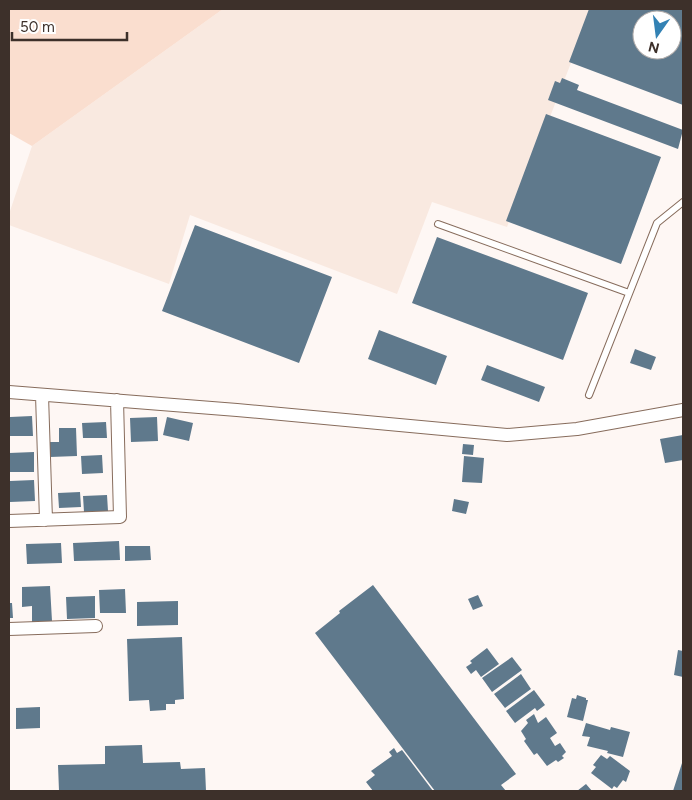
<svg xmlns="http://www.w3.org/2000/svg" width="692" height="800" font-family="Figtree,sans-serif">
  <rect width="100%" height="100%" fill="#fef7f4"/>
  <path fill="#f9e9e0" d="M223 9H592L507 227 432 202 397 294 190 215 169 284 9 225V214L32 146Z"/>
  <path fill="#fadecf" d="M9 9H223L32 146 9 133Z"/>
  <path fill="#5f798c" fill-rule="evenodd" d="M589 9H683V105L569 62ZM642 20H672V50H642Z
    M562 78 579 85 577 90 683 130 678 149 548 100 555 81 560 83Z
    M546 114 661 157 621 264 506 221Z
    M195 225 332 277 299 363 162 311Z
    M437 237 588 293 563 360 412 303Z
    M379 330 447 356 436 385 368 359Z
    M635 349 656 357 651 370 630 363Z
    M487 365 545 387 539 402 481 380Z
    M32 416 33 436H10V417Z
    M157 417 158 441 131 442 130 418Z
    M167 417 193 423 189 441 163 435Z
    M106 422 107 438H83L82 423Z
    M59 428H76L77 456 50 457V442H59Z
    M683 435V460L665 463 660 439Z
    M463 444 474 445 473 455 462 454Z
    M34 452V472H9V453Z
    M102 455 103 473 82 474 81 456Z
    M464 456 484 458 482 483 462 482Z
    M34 480 35 501 10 502V481Z
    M80 492 81 507 59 508 58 493Z
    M107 495 108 511 84 512 83 496Z
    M454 499 469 502 466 514 452 511Z
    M119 541 120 560 74 561 73 543Z
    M61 543 62 563 27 564 26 544Z
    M125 546H150L151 560 125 561Z
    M373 585 516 774 501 785 506 791H435L315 633 340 613 339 611Z
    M50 586 52 621 32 622V606L22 607V587Z
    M125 589 126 613H100L99 590Z
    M478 595 483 606 473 610 468 599Z
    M95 596V618L67 619 66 597Z
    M178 601V625L137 626V602Z
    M9 603H12L13 618H9Z
    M182 637 184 699 175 700V704H166V710L150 711 149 700 129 701 127 639Z
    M487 648 499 664 481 677 476 670 471 674 466 667 472 663 470 661Z
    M678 650 683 651V677L674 675Z
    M512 657 522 670 492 692 482 678Z
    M521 674 531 689 505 708 494 694Z
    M534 690 545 705 537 711 535 708 515 723 506 711Z
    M577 695 586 698V700H588L583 721 567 717 572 698 576 699Z
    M40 707V728L16 729V708Z
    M534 714 538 723 546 717 557 733 550 738 555 746 560 743 566 752 562 756 564 758 558 762 556 760 547 766 537 753 534 755 524 741 526 739 521 731 528 723 526 720Z
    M586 723 610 730 611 727 630 732 623 757 607 753 608 751 587 746 590 737 582 736Z
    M142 745 143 763 180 762 181 769 205 768 206 791H59L58 765 105 764V746Z
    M394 748 397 753 402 750 433 791H373L366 782 375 775 371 771 392 756 389 752Z
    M601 755 607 759 610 756 630 771 626 782 623 780 617 788 614 786 612 789 591 773 596 767 593 765Z
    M683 760V791H673Z
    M586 784 592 791H577Z"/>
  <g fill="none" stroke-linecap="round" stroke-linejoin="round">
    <defs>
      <path id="service" d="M438 224 629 293
        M589 395 657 223 683 202"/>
      <path id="minor" d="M9 392 237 410 507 435 577 429 683 410
        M42 395 46 520
        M9 521 120 517 117 400
        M9 629 96 626"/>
    </defs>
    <use href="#service" stroke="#876c5c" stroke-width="8"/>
    <use href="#minor" stroke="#876c5c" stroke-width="14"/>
    <use href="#service" stroke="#fff" stroke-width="6"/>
    <use href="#minor" stroke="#fff" stroke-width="12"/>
  </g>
  <rect width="692" height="800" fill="none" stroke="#3d302a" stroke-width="20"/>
  <g transform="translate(657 35) rotate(194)"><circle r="24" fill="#ffffff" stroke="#b1acaa"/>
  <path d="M0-4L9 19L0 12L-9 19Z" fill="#3382b4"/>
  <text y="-8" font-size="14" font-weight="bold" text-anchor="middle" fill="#3d302a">N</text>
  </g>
  <path d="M12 32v8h115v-8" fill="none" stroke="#3d302a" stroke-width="2.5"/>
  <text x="20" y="32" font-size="15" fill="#3d302a" stroke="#ffffff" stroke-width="4" paint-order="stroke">50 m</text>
</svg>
